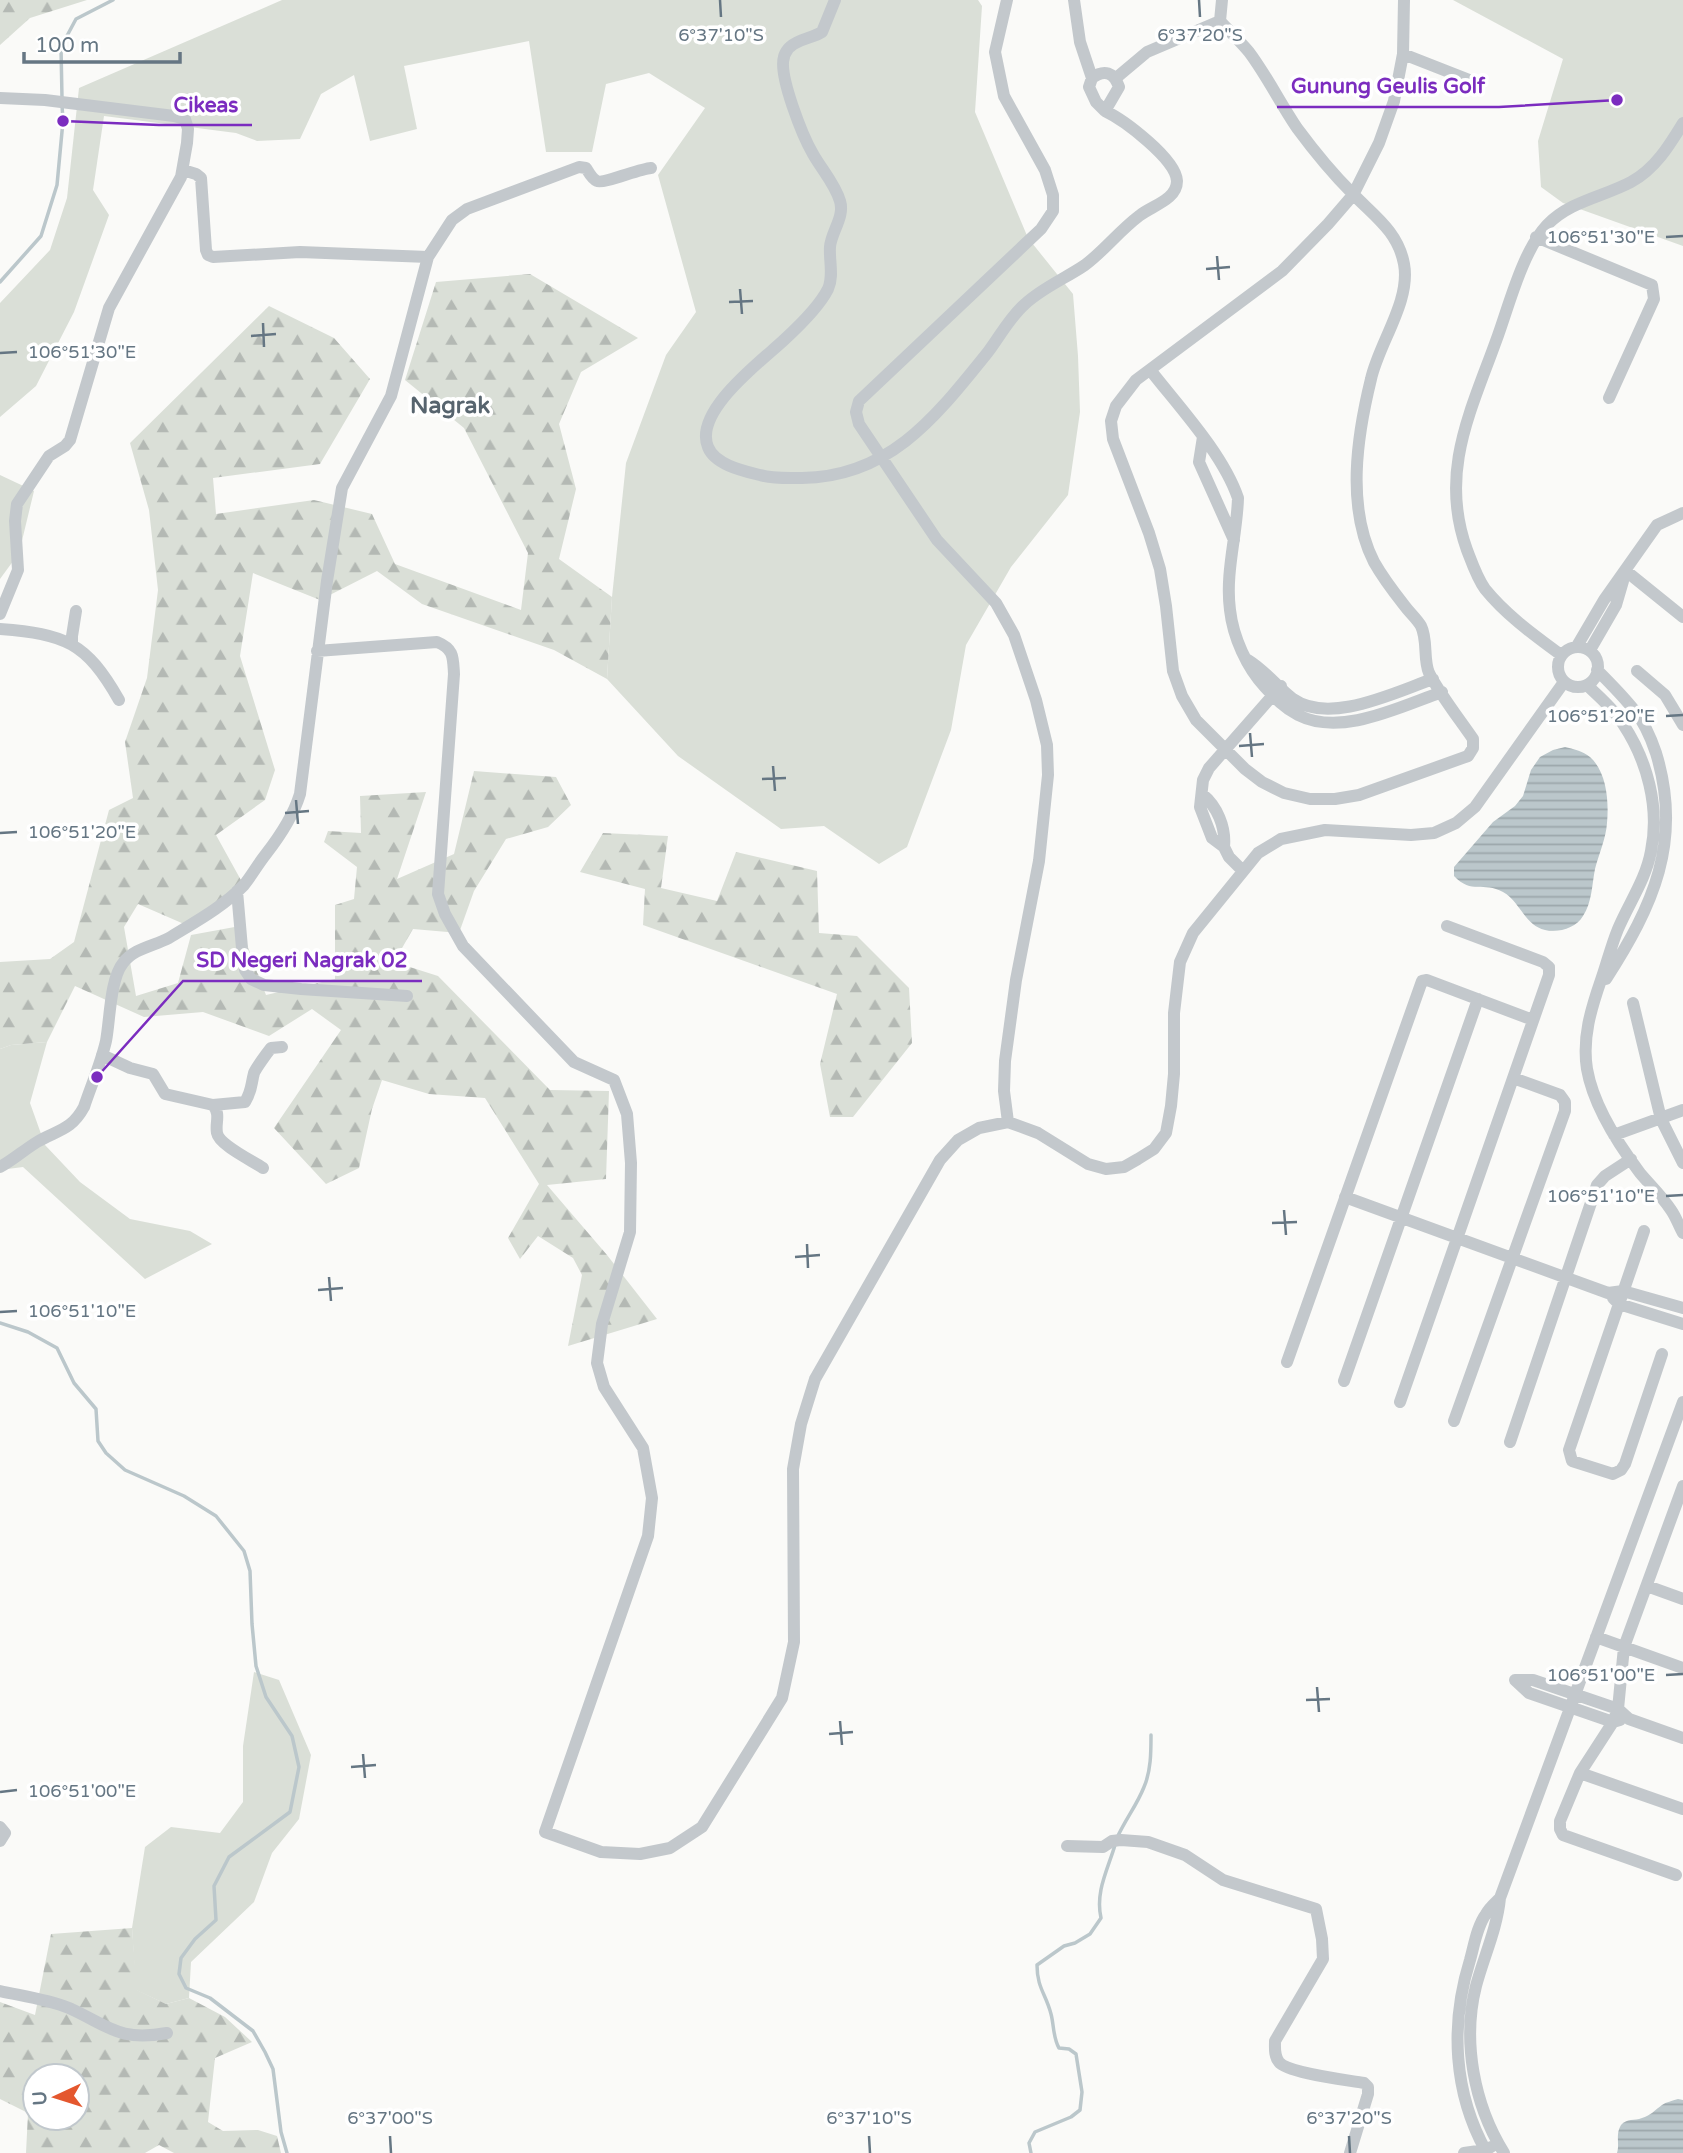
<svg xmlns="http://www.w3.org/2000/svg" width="1683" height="2153" font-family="'Varela Round',sans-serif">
  <defs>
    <pattern id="forest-firs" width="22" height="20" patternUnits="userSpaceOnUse" patternTransform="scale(1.75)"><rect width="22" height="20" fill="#dadfd7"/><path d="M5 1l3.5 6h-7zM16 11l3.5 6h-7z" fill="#b4b9b4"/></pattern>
    <pattern id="water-rules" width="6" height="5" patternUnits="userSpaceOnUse" patternTransform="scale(1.75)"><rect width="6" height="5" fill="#bbc7cb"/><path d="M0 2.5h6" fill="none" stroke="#9ca6aa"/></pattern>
  </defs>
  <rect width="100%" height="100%" fill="#fafaf8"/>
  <path fill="#dadfd7" d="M282 0H978L982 6 975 112 1028 238 1073 294 1078 356 1080 412 1068 495 1011 567 966 645 951 730 907 847 879 864 824 826 781 829 678 756 607 679 612 597 626 463 666 355 696 312 658 175 705 108 649 73 606 84 592 152H546L529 41 404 66 417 129 370 141 354 75 321 94 300 139 257 141 236 133 104 116 93 190 109 215 74 312 36 386 0 417V303L50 250 67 198 79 88Z
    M1453 0H1683V246L1563 203 1541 187 1538 141 1563 59Z
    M0 475 34 491 19 553 0 579Z
    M47 1042 30 1103 45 1145 80 1182 130 1219 190 1231 212 1244 145 1279 23 1167 0 1170V1049L11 1045Z
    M254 1672 279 1680 311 1755 299 1819 272 1853 254 1902 191 1962 189 1998 166 2004 136 1990 132 1928 145 1847 171 1827 220 1833 243 1802V1746Z"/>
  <path fill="url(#forest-firs)" fill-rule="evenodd" d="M0 0H87L30 18 0 45Z
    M530 274 638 338 581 372 559 424 576 489 559 559 612 597 607 679 554 650 422 604 377 571 320 600 253 573 240 656 275 770 265 800 216 835 242 882V895L184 924 138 904 124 927 136 996 178 983 191 935 240 926 266 995 335 979V905L354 899 357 867 324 842 328 831 361 833 360 796 426 792 397 879 454 854 474 771 556 777 571 805 548 827 506 839 474 891 459 933 413 929 394 962 438 976 550 1090 609 1091 606 1179 547 1185 607 1255 657 1319 568 1346 582 1275 573 1258 538 1236 520 1259 508 1238 539 1184 485 1098 429 1094 382 1080 372 1109 359 1168 326 1184 274 1128 341 1030 312 1009 269 1036 203 1012 144 1017 75 986 47 1042 11 1045 0 1049V962L50 959 74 942 109 810 133 798 125 742 147 678 158 590 149 510 130 443 269 306 334 338 370 379 320 464 213 478 216 514 314 500 372 514 395 564 521 610 528 553 464 428 405 380 436 282Z
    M603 833 668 836 661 888 717 901 736 852 817 871 819 933 857 936 909 988 912 1043 853 1117H830L820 1064 837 994 643 925 645 889 580 872Z
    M132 1928 137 1990 166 2004 189 1998 225 2017 252 2042 215 2058 208 2122 223 2131 258 2130 277 2136 281 2153H174L159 2145 145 2153H26L28 2113 0 2099V2002L35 2015 51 1934ZM35 2076H77V2118H35Z"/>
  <path fill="url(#water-rules)" d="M1565 747C1573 749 1583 751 1590 757 1607 772 1609 802 1607 823 1606 838 1599 854 1595 869 1592 884 1592 903 1583 916 1576 928 1559 933 1545 930 1524 925 1520 901 1503 892 1483 881 1472 895 1454 876V867L1493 822 1515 806 1523 796 1531 770 1540 757 1553 750Z
    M1678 2099 1683 2100V2153H1617C1620 2143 1615 2135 1621 2125 1627 2118 1634 2121 1642 2118 1650 2116 1655 2110 1662 2105 1666 2102 1672 2101 1678 2099Z"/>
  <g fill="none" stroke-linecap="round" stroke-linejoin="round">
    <path stroke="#bbc7cb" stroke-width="3.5" d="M62 98 61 47 76 19 113 0
      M0 282 41 236 57 185 63 121 62 105
      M0 1323 28 1332 57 1348 74 1383 96 1409 98 1441 106 1453 125 1470 184 1496 216 1516 244 1551 250 1571 252 1624 256 1666 266 1697 292 1736 299 1767 290 1812 229 1857 214 1886 216 1920 195 1939 181 1958 179 1974 186 1988 210 1998 253 2031 265 2052 273 2069 281 2132 287 2153
      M1117 1838C1125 1820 1137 1805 1144 1787 1151 1771 1151 1752 1151 1735
      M1031 2153 1029 2143 1035 2132 1071 2117 1080 2110 1082 2092 1076 2054 1069 2049 1059 2048C1053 2038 1054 2025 1051 2014 1046 1994 1037 1988 1037 1965L1064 1946 1075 1943 1090 1934 1101 1918C1095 1892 1108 1869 1115 1845"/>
    <path stroke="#c3c8cc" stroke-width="12" d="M835 0 822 32C813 38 798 39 790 47 788 48 784 55 784 57 778 75 803 137 813 154 822 170 835 184 840 201 845 217 831 232 830 247 829 261 834 276 828 289 820 305 798 327 785 339 763 360 693 411 708 447 715 465 744 471 760 475 773 479 787 478 802 478 891 477 937 415 988 352 1000 336 1010 317 1025 304 1042 288 1066 278 1085 265 1105 250 1119 231 1139 216 1151 206 1177 200 1177 181 1176 159 1124 120 1105 111
      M1007 0 995 52 1004 96 1045 170 1053 195V211L1041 229 859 401 856 412 859 424 937 540 996 603 1014 635 1036 700 1047 745 1048 775 1039 861 1016 980 1005 1061 1004 1091 1008 1122
      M1074 0 1080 42 1092 78 1089 87 1096 102 1105 111 1119 87C1114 72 1104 69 1092 78
      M1222 0 1220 21C1229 31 1240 41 1249 52 1267 76 1280 103 1297 128 1314 151 1332 173 1352 193 1373 215 1398 231 1404 264 1411 301 1379 343 1371 379 1357 436 1346 507 1374 562 1383 578 1393 591 1404 605 1409 612 1417 619 1421 626 1428 640 1423 659 1429 673 1439 693 1460 720 1473 739V748L1468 756 1359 795 1335 799H1310L1284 793 1262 782 1245 769 1196 720 1182 696 1173 671 1166 606 1160 569 1149 533 1113 439 1111 421 1116 406 1136 380 1282 271 1328 224 1353 195 1379 143 1394 101 1403 54 1404 0
      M1403 54 1477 83
      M1116 78 1147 52 1220 21
      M0 98 45 100 174 116 185 119 188 129 187 143 181 177 109 308 70 440 65 446 49 456 17 504 15 521 18 570 0 614
      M183 170 196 174 201 178 206 250 208 255 213 257 300 252 428 257
      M1536 237 1652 285 1654 299 1609 398
      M1151 371C1180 408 1223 454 1238 498 1237 535 1225 573 1230 610 1233 637 1247 668 1265 687 1275 698 1284 708 1298 715 1341 737 1399 707 1442 692
      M1203 437 1199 462 1234 540
      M1626 571 1683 617
      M0 629C65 634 86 642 119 700
      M72 644V636L76 611
      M1577 646 1604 600 1657 525 1683 513
      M1558 667a20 20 0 1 1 40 0a20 20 0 1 1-40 0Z
      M1590 650 1616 605 1623 581
      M317 651 437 642C454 649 453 657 454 674L438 894 445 914 463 946 574 1062 614 1080 627 1114 631 1163 630 1232 602 1324 597 1363 604 1387 643 1448 652 1498 648 1536 545 1832 601 1852 640 1854 670 1848 702 1827 782 1698 794 1642 793 1469 801 1424 815 1379 940 1160 958 1140 979 1128 1008 1122 1038 1133 1088 1164 1106 1169 1124 1167 1138 1159 1154 1149 1166 1133 1171 1106 1174 1074V1013L1180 962 1193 933 1258 853 1281 839 1325 830 1411 835 1434 833 1456 823 1475 807 1564 682
      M1561 655C1534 635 1506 615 1485 589 1477 578 1472 563 1467 550 1439 473 1470 413 1496 341 1509 306 1522 252 1547 225 1570 201 1603 197 1631 182 1655 169 1669 146 1683 123
      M1248 660C1266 671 1277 687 1293 699 1330 725 1395 692 1433 679
      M1597 670C1610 683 1623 696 1634 710 1644 722 1651 738 1656 753 1683 841 1653 906 1606 979
      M1637 671 1665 695 1683 725
      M1587 685C1599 697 1614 709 1623 724 1647 760 1660 807 1651 851 1646 879 1629 903 1618 929 1611 946 1607 963 1601 980 1591 1009 1582 1038 1587 1069 1593 1104 1619 1145 1640 1173 1650 1185 1662 1196 1671 1210 1676 1217 1679 1226 1683 1233
      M1202 794C1217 806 1226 827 1224 847
      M1243 871 1229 857 1224 847 1212 838 1200 807 1203 780 1209 768 1281 686
      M237 891 242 948 245 970 251 979 264 985 301 989 407 996
      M1633 1003 1661 1119 1683 1163
      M102 1055 130 1068 153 1074 165 1094 213 1105C221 1115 215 1122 217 1133 219 1145 253 1161 263 1168
      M213 1105 245 1102C252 1091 251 1084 254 1073 256 1068 267 1053 271 1048L282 1047
      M1614 1135 1683 1110
      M0 1167C13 1160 24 1150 37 1142 57 1130 71 1131 84 1107 91 1086 101 1063 106 1041 110 1020 110 979 123 963 134 948 154 946 169 938 195 922 223 907 244 885 252 875 258 864 266 854 280 836 293 817 300 794L327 581 342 488 391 396 428 257 452 220 467 209 579 167 586 168C589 173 592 179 597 181 603 184 639 169 651 168
      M1345 1197 1608 1293 1623 1291 1683 1308
      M1644 1231 1569 1450 1572 1461 1613 1474 1621 1470 1625 1464 1662 1354
      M1613 1298 1619 1304 1683 1324
      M1287 1362 1422 981 1427 980 1533 1020
      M1344 1381 1478 999
      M1400 1402 1549 975V967L1543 962 1447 926
      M1454 1421 1565 1111V1102L1560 1095 1513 1078
      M1510 1442 1597 1185 1605 1176 1631 1159
      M1647 1586 1683 1599
      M1596 1637 1683 1668
      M1515 1680H1533L1618 1709 1629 1719 1683 1738
      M1515 1680 1529 1693 1613 1722 1620 1720
      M1580 1773 1683 1809
      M0 1827 5 1833 0 1841
      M1067 1846 1103 1847 1112 1841 1121 1840 1148 1842 1185 1855 1223 1880 1316 1909 1322 1939 1323 1959 1275 2041C1275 2048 1274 2056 1279 2062 1287 2073 1348 2080 1364 2083L1368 2087V2094L1350 2153
      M1676 1875 1563 1835 1560 1829V1821L1580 1773 1613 1722 1618 1709 1624 1647 1683 1486
      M0 1991C23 1996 47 1999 69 2008 109 2026 119 2042 167 2033
      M1464 2153 1485 2150 1491 2147
      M1487 2153C1453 2093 1450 2024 1470 1960 1474 1946 1477 1926 1486 1914 1489 1908 1495 1903 1500 1898
      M1504 2153C1474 2105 1462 2041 1476 1986 1484 1956 1497 1929 1500 1898L1683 1402"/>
  </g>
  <path fill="none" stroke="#657683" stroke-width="2.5" d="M720 0 721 17M1199 0 1200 17M1666 237 1683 236M1217 256 1219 280M1206 269 1230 267M740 289 742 314M729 302 753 301M263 323 264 347M251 336 276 334M0 353 17 352M1666 716 1683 715M1250 733 1252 757M1239 746 1264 744M773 766 775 791M762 779 786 778M296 800 298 824M285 813 309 811M0 833 17 832M1666 1196 1683 1195M1284 1210 1286 1235M1272 1223 1297 1222M807 1244 808 1268M795 1257 820 1255M329 1277 331 1301M318 1290 343 1288M0 1312 17 1311M1666 1675 1683 1674M1317 1687 1319 1712M1306 1700 1330 1699M840 1721 842 1745M829 1734 853 1732M363 1754 365 1778M351 1767 376 1765M0 1792 17 1790M390 2136 391 2153M869 2136 870 2153M1349 2136 1350 2153"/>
  <g text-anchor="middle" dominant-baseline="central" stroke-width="7" stroke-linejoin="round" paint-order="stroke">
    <g font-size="23" font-weight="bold" fill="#57646e" stroke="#fff">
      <text x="450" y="406">Nagrak</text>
    </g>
  </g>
  <g font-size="18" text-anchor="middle" fill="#657683" stroke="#fff" stroke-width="7" stroke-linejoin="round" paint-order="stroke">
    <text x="721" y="41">6°37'10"S</text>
    <text x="1200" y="41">6°37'20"S</text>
    <text x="1601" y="243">106°51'30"E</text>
    <text x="82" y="358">106°51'30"E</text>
    <text x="1601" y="722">106°51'20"E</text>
    <text x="82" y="838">106°51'20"E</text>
    <text x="1601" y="1202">106°51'10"E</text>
    <text x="82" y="1317">106°51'10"E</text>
    <text x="1601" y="1681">106°51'00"E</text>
    <text x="82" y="1797">106°51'00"E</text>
    <text x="390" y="2124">6°37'00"S</text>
    <text x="869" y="2124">6°37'10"S</text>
    <text x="1349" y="2124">6°37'20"S</text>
  </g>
  <path fill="none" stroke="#7b2cbf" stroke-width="2.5" d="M1617 100L1499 107H1277M63 121L159 125H252M97 1077L183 981H422"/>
  <g fill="#7b2cbf" stroke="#fff" stroke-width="2.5">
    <circle cx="1617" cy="100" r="7"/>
    <circle cx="63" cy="121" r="7"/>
    <circle cx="97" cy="1077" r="7"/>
  </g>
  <g font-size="21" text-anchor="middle" font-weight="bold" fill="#7b2cbf" stroke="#fff" stroke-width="7" stroke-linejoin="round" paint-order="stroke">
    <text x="1388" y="93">Gunung Geulis Golf</text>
    <text x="206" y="112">Cikeas</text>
    <text x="302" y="967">SD Negeri Nagrak 02</text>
  </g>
  <g transform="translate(56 2097) rotate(266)"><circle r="33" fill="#ffffff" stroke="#c1c8cd" stroke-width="2"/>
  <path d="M0-5L12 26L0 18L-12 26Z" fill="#e4572e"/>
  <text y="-10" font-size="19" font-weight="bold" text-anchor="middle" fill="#657683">U</text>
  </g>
  <path d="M24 52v10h156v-10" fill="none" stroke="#657683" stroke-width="3.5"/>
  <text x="35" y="52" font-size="21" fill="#657683" stroke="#ffffff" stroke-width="5" paint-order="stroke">100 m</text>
</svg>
